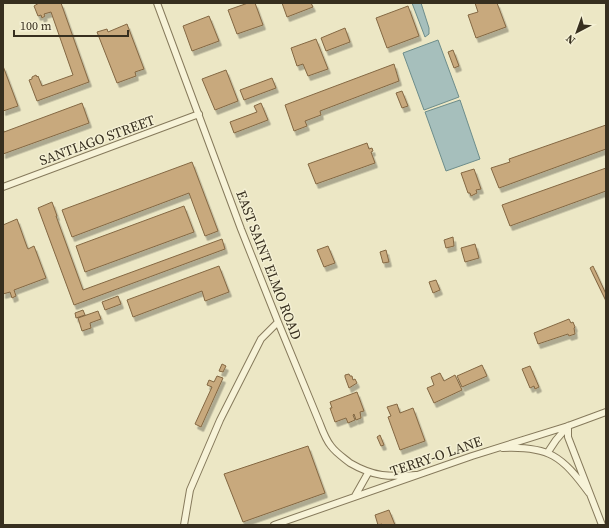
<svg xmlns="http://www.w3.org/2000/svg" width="609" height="528" font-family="'Source Serif 4',serif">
  <defs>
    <filter id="shadow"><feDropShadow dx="2.5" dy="4.5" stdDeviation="0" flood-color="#0004"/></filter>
  </defs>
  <rect width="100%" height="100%" fill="#ece7c5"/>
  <path fill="#a6bfbc" stroke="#6d8d8b" d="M412 3H421L429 28V34L425 37Z
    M438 40 459 97 424 110 403 53Z
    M460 100 480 159 446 171 425 112Z"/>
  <path fill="#c8a97d" stroke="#846843" filter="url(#shadow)" d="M39 3H61L89 82 37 101 29 80 32 79V77L36 75 37 77 38 76 42 86 73 75 51 12 44 14 45 16 42 18 41 15 38 16 34 6Z
    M248 3H255L263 25 237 34 228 10Z
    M282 3H311L313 7 287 17Z
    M475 3H497L506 27 476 38 468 15 478 12Z
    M408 6 419 36 387 48 376 18Z
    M209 16 219 41 192 51 183 26Z
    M127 24 144 69 135 72 136 76 117 83 97 32 107 29 108 32Z
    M345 28 350 42 326 51 321 38Z
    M316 39 328 69 308 76 303 64 297 66 291 48Z
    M453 50 459 66 454 68 448 52Z
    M394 64 399 81 320 111 321 115 305 121 307 126 294 131 285 105Z
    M3 66 18 106 3 111Z
    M226 70 238 101 215 110 202 79Z
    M272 78 276 88 244 100 240 90Z
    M402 91 408 106 402 108 396 93Z
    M82 103 89 123 3 154V128L4 132Z
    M261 103 268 120 234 133 230 122 257 112 254 106Z
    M606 125V149L499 188 491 168 510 162 509 159Z
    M367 143 369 149 372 148 373 151 371 152 375 163 316 184 308 164Z
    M192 162 218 231 205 236 189 193 72 237 62 210Z
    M606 168V191L510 226 502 205Z
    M474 169 481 189 476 190 477 193 471 196 470 193H468L461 173Z
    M52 202 57 216H56L83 290 222 239 225 249 74 305 38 208Z
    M184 206 194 232 85 272 76 246Z
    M17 219 27 247 28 249 34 246 46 278 14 290 16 296 12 298 10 292 3 294V225Z
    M453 237 454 246 446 248 444 240Z
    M475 244 479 258 465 262 461 248Z
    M328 246 335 263 324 267 317 250Z
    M386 250 389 262 383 263 380 252Z
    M219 266 229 292 205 301 202 291 133 317 127 300Z
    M593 266 606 294V301L590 268Z
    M436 280 440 290 433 293 429 282Z
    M118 296 121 304 105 310 102 302Z
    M83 310 85 315 76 318 75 313Z
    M98 311 101 319 90 323 91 328 82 331 78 318Z
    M569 319 571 323 573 322 575 327 574 328 575 334 569 336 568 334 538 344 534 333Z
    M222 364 226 366 223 372 219 371Z
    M482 365 487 376 462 387 457 376Z
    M530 366 539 387 535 389 534 386 530 388 522 369Z
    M440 373 444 381 455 375 462 390 434 403 427 388 434 385 431 377Z
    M349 374 350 376H352L353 380 355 379 357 383 349 388 345 377V375Z
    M217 376 223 378 201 427 195 424 212 387 207 385 209 380 214 382Z
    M357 392 364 411 360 412 361 418 356 420 354 414 353 415 355 420 348 423 346 418 335 422 330 408H332L330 402Z
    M397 404 400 413 413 408 425 441 400 450 388 417 391 416 387 407Z
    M380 435 384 445 381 446 377 437Z
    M308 446 325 493 243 522 224 474Z
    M389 510 395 525H382V524L378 525 375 515Z"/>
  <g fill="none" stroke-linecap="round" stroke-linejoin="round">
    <defs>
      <path id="minor" d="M157 3 241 229 278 322 320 424C323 432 326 440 331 446 336 453 344 458 350 463 374 477 389 477 416 475
        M3 187 199 114
        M568 426V437L602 525
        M503 448C549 446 562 456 589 493
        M548 452 556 440 568 426
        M355 496 368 473
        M184 525 190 490 220 420 261 339 278 322
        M274 525 472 456 568 426 606 412"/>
    </defs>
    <use href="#minor" stroke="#867a5c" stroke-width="8"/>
    <use href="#minor" stroke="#f7f3d8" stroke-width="6"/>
  </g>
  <g text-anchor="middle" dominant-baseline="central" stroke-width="3" stroke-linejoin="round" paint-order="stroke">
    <g font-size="14" fill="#372f1f" stroke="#f4f0d4">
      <text transform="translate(97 140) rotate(-20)">SANTIAGO STREET</text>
      <text transform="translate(269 265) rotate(69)">EAST SAINT ELMO ROAD</text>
      <text transform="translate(436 456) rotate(-19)">TERRY-O LANE</text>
    </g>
  </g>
  <rect width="609" height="528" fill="none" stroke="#372f1f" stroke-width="8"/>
  <g transform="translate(577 32) rotate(221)" stroke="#f4f0d4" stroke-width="3" paint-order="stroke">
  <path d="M0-3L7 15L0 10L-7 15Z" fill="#372f1f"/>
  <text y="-6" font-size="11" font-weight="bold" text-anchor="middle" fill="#372f1f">N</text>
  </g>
  <path d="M14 30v6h114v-6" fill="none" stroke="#372f1f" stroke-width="2"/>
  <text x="20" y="30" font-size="12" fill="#372f1f" stroke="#f4f0d4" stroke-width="3" paint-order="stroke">100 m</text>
</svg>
